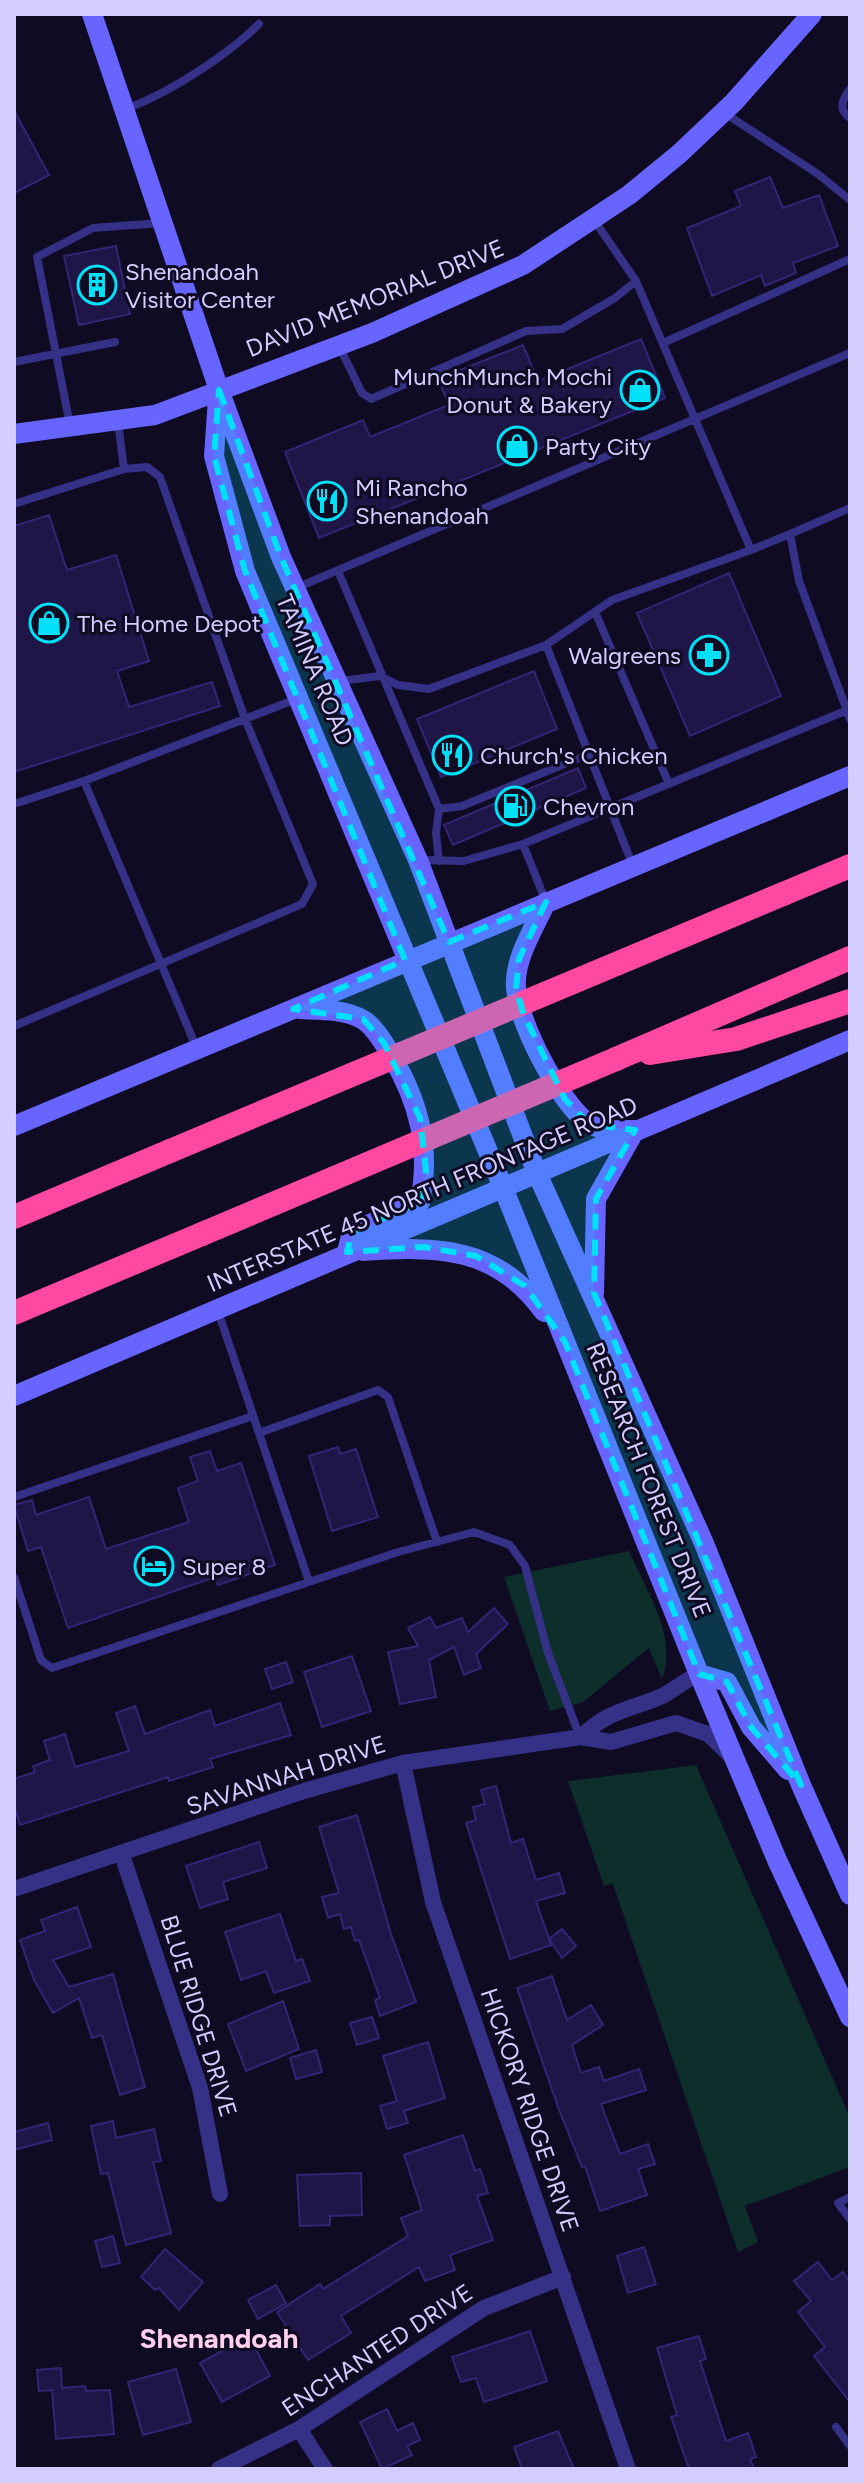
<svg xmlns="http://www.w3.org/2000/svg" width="864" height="2483" font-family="Figtree,sans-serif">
  <rect width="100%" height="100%" fill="#0f0b23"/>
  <path fill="#0e2e2c" d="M629 1551C646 1590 678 1636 662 1679L649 1648 583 1702 550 1711 504 1577Z
    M696 1765 850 2118V2167L745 2206 758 2242 738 2252 613 1884 604 1886 568 1781Z"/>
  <path fill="#1f1546" stroke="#342575" stroke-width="2" d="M14 110 49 175 14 193Z
    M770 177 783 208 819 195 838 246 793 263 796 273 765 286 761 275 712 296 687 228 741 206 735 191Z
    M116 246 130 314 79 325 64 256Z
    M641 339 665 398 319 538 285 452 363 420 370 437 449 405 438 379 523 345 538 381Z
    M49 515 67 570 116 555 149 661 117 671 129 707 212 682 220 706 14 772V526Z
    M729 573 781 696 690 736 637 613Z
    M534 671 557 729 441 777 417 719Z
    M578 768 586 788 453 845 444 825Z
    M338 1447 340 1454 356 1449 378 1517 332 1531 309 1456Z
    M210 1451 217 1471 241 1463 275 1565 218 1585 215 1577 68 1628 41 1547 28 1551 14 1505 32 1500 36 1515 89 1497 106 1549 189 1522 178 1488 198 1481 190 1457Z
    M494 1608 508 1624 476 1654 481 1668 464 1675 454 1647 429 1660 436 1697 400 1704 388 1652 418 1646 408 1628 430 1617 436 1628 462 1618 468 1632Z
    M352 1656 371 1711 322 1727 304 1672Z
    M286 1662 293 1682 272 1689 265 1669Z
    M280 1703 291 1735 210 1759 213 1767 169 1781 168 1777 20 1825 14 1805V1779L35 1772 33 1766 50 1760 44 1741 65 1734 75 1767 129 1751 116 1713 135 1706 145 1734 210 1710 215 1726Z
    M496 1786 511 1843 523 1839 536 1880 559 1873 565 1893 536 1901 549 1939 562 1929 576 1946 562 1958 549 1939 551 1945 510 1959 466 1823 476 1820 473 1807 485 1804 481 1790Z
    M357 1815 390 1931 416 2002 380 2016 375 2000 380 1998 359 1940 355 1941 351 1927 344 1929 340 1914 328 1918 322 1897 339 1893 319 1827Z
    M259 1842 267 1868 223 1882 228 1899 200 1908 186 1866Z
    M77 1907 91 1947 53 1960 69 1987 113 1974 145 2087 120 2095 102 2035 92 2038 79 1998 53 2013 34 1980 20 1940 45 1931 41 1920Z
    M280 1914 296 1961 302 1959 310 1981 274 1993 266 1971 241 1980 225 1932Z
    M552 1976 567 2020 591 2005 603 2025 572 2045 581 2073 599 2067 604 2081 639 2069 646 2090 601 2104 620 2154 648 2144 655 2164 638 2169 647 2195 600 2211 585 2166 582 2167 558 2107 517 1988Z
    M283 2001 299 2049 246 2071 228 2024Z
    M372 2017 379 2038 357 2045 350 2023Z
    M428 2042 445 2098 404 2111 408 2123 387 2129 380 2106 397 2101 383 2056Z
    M316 2050 322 2072 296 2079 290 2058Z
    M113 2121 116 2138 154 2129 161 2161 153 2162 171 2233 126 2245 108 2173 101 2174 91 2126Z
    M48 2123 52 2140 14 2150V2132Z
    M463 2135 475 2171 480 2169 488 2193 477 2196 493 2240 450 2255 455 2270 425 2281 419 2267 341 2316 351 2333 308 2360 277 2312 320 2284 323 2289 408 2236 401 2218 422 2210 404 2155Z
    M361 2173 362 2215 330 2216V2225L300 2226 297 2175Z
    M113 2236 120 2263 102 2267 95 2241Z
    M644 2247 656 2284 628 2293 617 2256Z
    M165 2249 203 2282 179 2310 159 2288 155 2290 141 2277Z
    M818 2262 832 2280 843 2272 850 2282V2402L814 2356 825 2347 798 2312 811 2301 794 2281Z
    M276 2285 286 2303 258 2319 248 2300Z
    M530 2331 547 2381 484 2402 476 2378 461 2382 452 2357Z
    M249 2336 270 2376 222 2402 200 2363Z
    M699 2336 706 2359 700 2361 726 2441 748 2433 756 2457 750 2459 754 2469H689L671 2417 677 2415 657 2348Z
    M61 2368 62 2388 85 2386 86 2391 110 2390 114 2434 56 2439 52 2390 39 2391 37 2370Z
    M176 2369 191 2422 143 2435 128 2382Z
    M387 2409 397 2431 413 2423 420 2440 407 2446 412 2455 382 2469 360 2422Z
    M558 2431 574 2469H522L514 2447Z"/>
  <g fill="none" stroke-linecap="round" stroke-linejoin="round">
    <path stroke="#343187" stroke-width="8" d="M850 89C843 99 837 109 850 118
      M125 109C166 95 228 55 259 24
      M726 114 818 174 850 200
      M594 220 636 281 751 550 790 534 799 581 850 719
      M663 343 850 259
      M339 346 362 393 371 399 526 331 562 329 615 298 636 281
      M14 362 115 342
      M118 422 124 469
      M70 425 37 257 93 228 161 223
      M14 504 124 469 147 467 160 477 245 719 313 884 302 904 14 1026
      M790 534 850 508
      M338 571 439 809 436 833 439 861
      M296 588 850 353
      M596 614 669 784
      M546 645 612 600 751 550
      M340 681 380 676 398 685 429 689 546 645 633 866
      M14 804 84 781
      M439 809 462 806 589 754
      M523 844 850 709
      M421 860 464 861 523 844 546 902
      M197 1049 84 781 299 698
      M259 1433 378 1390 388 1397 437 1542
      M14 1497 253 1416
      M14 1577 41 1660 52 1668 309 1582 218 1311
      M309 1582 398 1552 474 1532 510 1545 525 1566 548 1653 580 1737
      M850 2197 838 2203 850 2219
      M836 2427 850 2446"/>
    <path stroke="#343187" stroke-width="16" d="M581 1737C609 1710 626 1711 660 1697 671 1692 685 1680 699 1674
      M403 1763 433 1902 628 2469
      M122 1855 200 2088 220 2194
      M14 1889 304 1791 403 1763 581 1737 611 1742 676 1723 708 1734 732 1757
      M299 2429 325 2469
      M219 2469 299 2429 484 2308 563 2277"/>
    <path stroke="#6764ff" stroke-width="20" d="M92 14 219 390 281 557 418 860 536 1171 703 1541 801 1785 850 1895
      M218 398 214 456 245 571 502 1185 699 1674 777 1860 850 2017
      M14 434 155 415 372 333 523 265 629 195 679 154 734 102 812 14
      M546 902C534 929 514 958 516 988 519 1024 559 1101 587 1122 600 1132 620 1130 635 1130L596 1199 594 1293
      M300 1009C320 1010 341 1009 360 1018 373 1024 384 1043 391 1055 419 1102 431 1148 420 1202L352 1232 347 1252
      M14 1126 850 776
      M363 1251C437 1246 497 1246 544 1312
      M14 1396 850 1040
      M699 1674 727 1682 751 1727 788 1770"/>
    <path stroke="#ff48a1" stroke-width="24" d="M783 894 850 866
      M650 1053 736 1039 850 1001
      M616 1059 850 958
      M14 1217 170 1151
      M14 1313 202 1234"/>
    <path stroke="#ff48a1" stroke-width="24" d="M170 1151 783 894
      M202 1234 616 1059"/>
  </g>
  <path fill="#00e1f8" fill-opacity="0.2" stroke="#00e1f8" stroke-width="6" stroke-dasharray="16 10" stroke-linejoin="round" d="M219 390 281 557 449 942 546 902 519 959 516 989 524 1015 565 1099 589 1124 635 1130 596 1199 594 1293 801 1785 751 1727 727 1682 699 1674 565 1342 525 1286 476 1256 424 1247 347 1252 352 1232 420 1202 426 1171 420 1118 384 1043 363 1019 293 1009 405 960 245 571 214 456Z"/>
  <defs>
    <symbol id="building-ring" viewBox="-11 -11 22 22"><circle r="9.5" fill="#0f0b23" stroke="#00e1f8" stroke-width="1.5"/><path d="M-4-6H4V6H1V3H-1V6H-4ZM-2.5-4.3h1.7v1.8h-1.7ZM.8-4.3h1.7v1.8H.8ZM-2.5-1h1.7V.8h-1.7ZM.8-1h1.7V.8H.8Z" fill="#00e1f8"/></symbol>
    <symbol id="shop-ring" viewBox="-11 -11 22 22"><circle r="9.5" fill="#0f0b23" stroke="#00e1f8" stroke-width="1.5"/><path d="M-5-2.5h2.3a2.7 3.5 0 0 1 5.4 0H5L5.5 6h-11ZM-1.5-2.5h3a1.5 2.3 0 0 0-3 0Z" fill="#00e1f8"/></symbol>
    <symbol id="restaurant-ring" viewBox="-11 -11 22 22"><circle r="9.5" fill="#0f0b23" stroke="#00e1f8" stroke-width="1.5"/><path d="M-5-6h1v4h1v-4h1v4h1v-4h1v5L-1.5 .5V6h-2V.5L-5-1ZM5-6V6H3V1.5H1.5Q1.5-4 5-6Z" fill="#00e1f8"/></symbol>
    <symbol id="pharmacy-ring" viewBox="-11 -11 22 22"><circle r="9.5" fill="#0f0b23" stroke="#00e1f8" stroke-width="1.5"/><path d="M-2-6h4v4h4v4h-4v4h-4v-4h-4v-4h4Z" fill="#00e1f8"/></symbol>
    <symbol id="fuel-ring" viewBox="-11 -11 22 22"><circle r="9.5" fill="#0f0b23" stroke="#00e1f8" stroke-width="1.5"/><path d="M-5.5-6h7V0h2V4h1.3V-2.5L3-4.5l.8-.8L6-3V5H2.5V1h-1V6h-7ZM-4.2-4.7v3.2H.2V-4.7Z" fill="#00e1f8"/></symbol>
    <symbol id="hotel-ring" viewBox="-11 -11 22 22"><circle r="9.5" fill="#0f0b23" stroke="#00e1f8" stroke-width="1.5"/><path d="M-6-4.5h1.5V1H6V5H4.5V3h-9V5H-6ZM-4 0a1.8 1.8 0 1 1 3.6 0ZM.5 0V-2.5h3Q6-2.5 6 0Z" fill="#00e1f8"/></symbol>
  </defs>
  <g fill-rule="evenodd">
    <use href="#building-ring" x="75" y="263" width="44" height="44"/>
    <use href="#shop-ring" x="618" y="368" width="44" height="44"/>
    <use href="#shop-ring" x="495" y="424" width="44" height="44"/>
    <use href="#restaurant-ring" x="305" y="479" width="44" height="44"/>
    <use href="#shop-ring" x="27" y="601" width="44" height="44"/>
    <use href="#pharmacy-ring" x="687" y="633" width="44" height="44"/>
    <use href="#restaurant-ring" x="430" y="733" width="44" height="44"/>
    <use href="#fuel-ring" x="493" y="784" width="44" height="44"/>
    <use href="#hotel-ring" x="132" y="1544" width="44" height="44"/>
  </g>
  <g text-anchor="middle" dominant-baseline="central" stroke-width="6" stroke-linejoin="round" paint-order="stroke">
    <g font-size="24" fill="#d3cdff" stroke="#0f0b23" text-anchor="start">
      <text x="125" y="271">Shenandoah<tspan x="125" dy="28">Visitor Center</tspan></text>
      <text x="612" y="376" text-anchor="end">MunchMunch Mochi<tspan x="612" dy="28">Donut &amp; Bakery</tspan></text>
      <text x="545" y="446">Party City</text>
      <text x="355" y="487">Mi Rancho<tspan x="355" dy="28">Shenandoah</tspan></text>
      <text x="77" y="623">The Home Depot</text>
      <text x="681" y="655" text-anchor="end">Walgreens</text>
      <text x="480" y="755">Church's Chicken</text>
      <text x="543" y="806">Chevron</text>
      <text x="182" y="1566">Super 8</text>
    </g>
    <g font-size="24" fill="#d3cdff" stroke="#0f0b23">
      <text transform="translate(375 298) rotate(-22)">DAVID MEMORIAL DRIVE</text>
      <text transform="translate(315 670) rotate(67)">TAMINA ROAD</text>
      <text transform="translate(422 1194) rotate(-23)">INTERSTATE 45 NORTH FRONTAGE ROAD</text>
      <text transform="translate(649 1480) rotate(68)">RESEARCH FOREST DRIVE</text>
      <text transform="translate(286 1775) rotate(-18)">SAVANNAH DRIVE</text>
      <text transform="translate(199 2016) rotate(73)">BLUE RIDGE DRIVE</text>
      <text transform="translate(530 2110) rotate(71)">HICKORY RIDGE DRIVE</text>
      <text transform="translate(377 2350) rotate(-33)">ENCHANTED DRIVE</text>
    </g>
    <g font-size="28" font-weight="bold" fill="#ffcfee" stroke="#0f0b23">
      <text x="219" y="2338">Shenandoah</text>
    </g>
  </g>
  <rect width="864" height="2483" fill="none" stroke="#d3cdff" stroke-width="32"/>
</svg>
